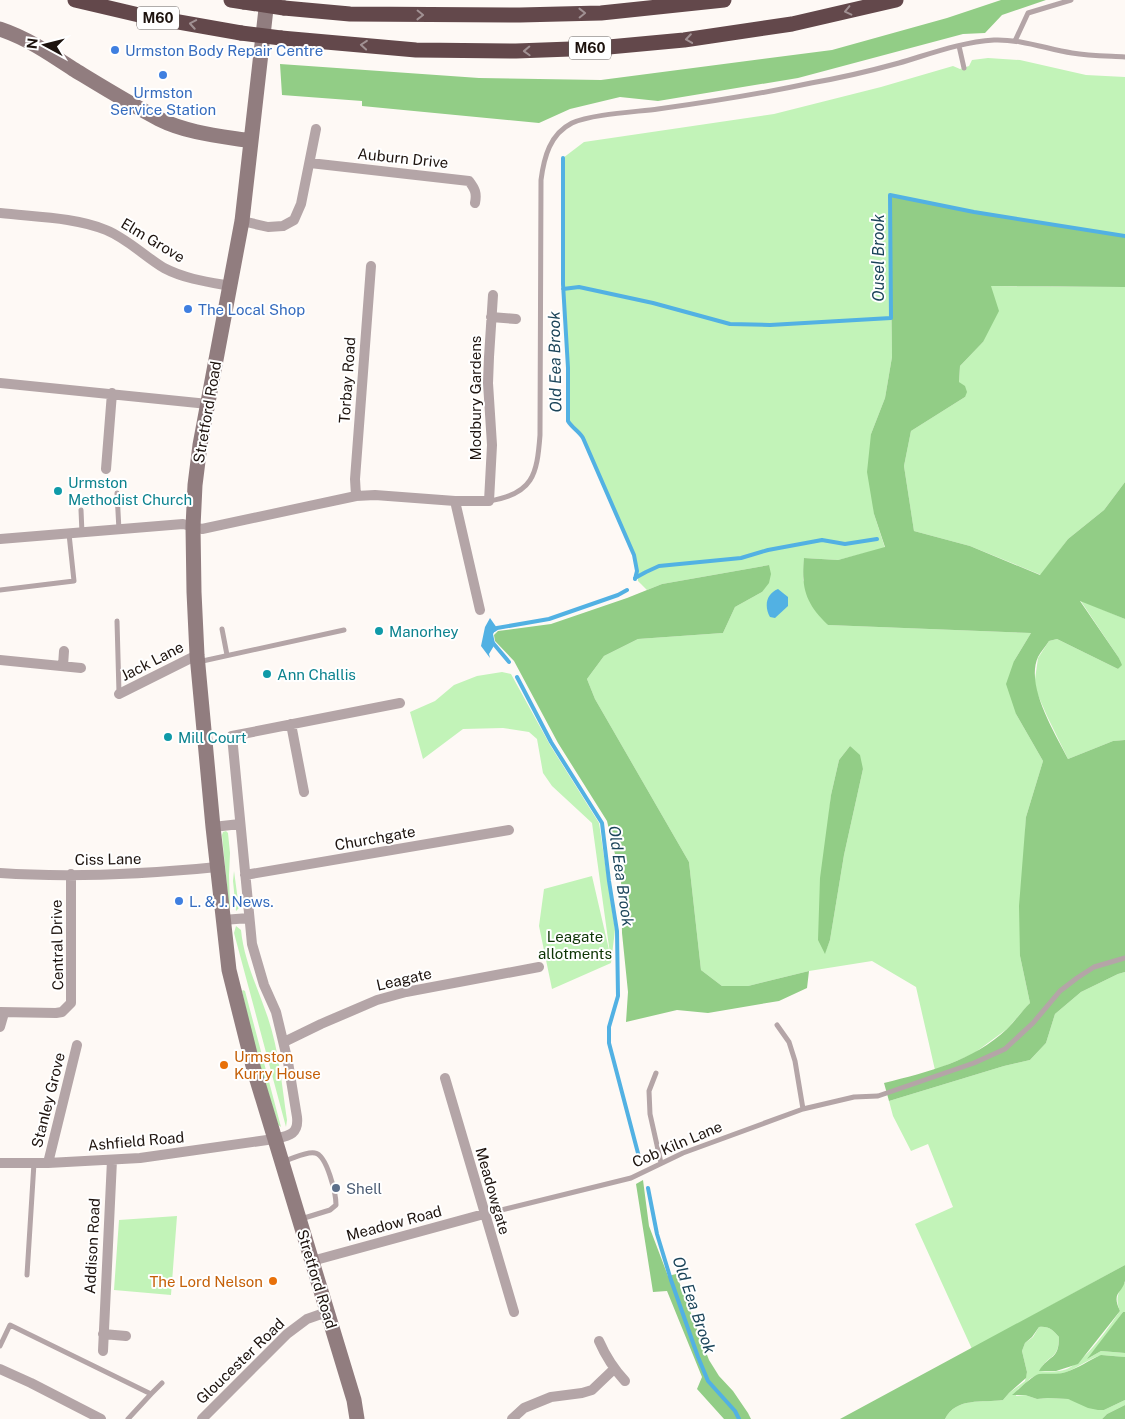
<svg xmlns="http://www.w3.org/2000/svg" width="1125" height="1419" font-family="'Public Sans',sans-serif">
  <rect width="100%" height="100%" fill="#fef9f5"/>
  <path fill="#c2f3b8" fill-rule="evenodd" d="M988 58 1020 60 1086 75 1125 77V236L974 212 890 195 892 357 885 398 871 434 874 514 885 548 838 560 804 558 803 580 828 625 1031 633 1014 661 1016 714 1043 761 1026 817 1020 956 1030 1003 1007 1029 973 1054 935 1070 916 987 872 961 809 971 748 986H722L701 970 689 862 595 699 587 679 604 656 638 639 723 633 735 607 762 592 769 565 662 584 647 590 638 581 634 555 583 438C579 431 572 428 568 421V368L563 284V158L584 142 774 114 881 87 953 66 960 69 969 66 972 60ZM850 746 863 769 844 855 830 940 825 953 827 836 831 795 839 760Z
    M991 286 1060 287H1125V482L1104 510 1068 539 1041 575 970 546 914 531 904 466 911 431 965 397 959 382 960 366 983 342Z
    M1080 600 1125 619V740L1113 741 1068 759 1047 716 1034 686 1038 658 1049 641 1057 639 1118 669 1121 665 1119 658Z
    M502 672 511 674 550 745 599 823 615 930 611 963 552 989 539 926 544 889 592 876 610 954 592 823 552 786 543 773 537 739 529 732 503 728 463 729 423 759 410 712 435 701 454 685 477 676Z
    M226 831 228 833 230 853 229 875 230 909 229 908 222 835 223 832Z
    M234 871 239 908 236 911 233 881Z
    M236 926 241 930C244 961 258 988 268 1018 279 1051 282 1086 287 1120L286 1127 234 933Z
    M1125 972V1265L972 1349 915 1224 953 1207 928 1144 911 1151 893 1116 889 1101 1004 1066 1030 1060 1046 1043 1055 1014 1081 992 1118 974Z
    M243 990 245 991 281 1127 278 1125 254 1046 242 991Z
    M177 1216 171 1295 114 1290 119 1220Z
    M1125 1282V1312H1123L1089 1358 1101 1351 1125 1353V1357C1115 1357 1104 1353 1094 1358 1082 1363 1073 1371 1059 1374 1050 1376 1041 1373 1033 1377 1028 1379 1024 1386 1018 1389L1016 1396 1025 1395 1037 1399 1048 1398 1068 1399 1104 1410 1125 1400V1405L1107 1414 1102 1419H945C956 1397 982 1403 1003 1400L1009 1393 1025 1381 1027 1372 1022 1351 1025 1343 1033 1337 1039 1327C1049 1326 1053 1330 1059 1337 1059 1361 1047 1354 1040 1371 1049 1372 1059 1372 1067 1369 1088 1359 1107 1329 1120 1311 1115 1299 1118 1292 1125 1282Z"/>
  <path fill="#92cd86" d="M1001 0H1046L1002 15 985 33 963 34 798 78 658 101 620 97 570 109 539 123 362 106V101L282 95 280 64 479 78 601 80 832 50 947 18Z
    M890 195 974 212 1125 236V287L991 286 999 311 983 342 960 366 959 382 965 386 967 392 965 397 911 431 904 466 914 531 970 546 1040 575 1068 539 1104 510 1125 482V619L1080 601 1119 658 1122 665 1118 669 1057 639 1049 641C1046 646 1041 651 1038 657 1025 686 1055 733 1068 759L1113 741 1125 740V972L1118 974 1081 992 1055 1014 1046 1043 1030 1060 1004 1066 889 1101 884 1083C928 1072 973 1061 1007 1029 1015 1021 1022 1011 1030 1003L1020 956 1019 906 1026 817 1043 761 1016 714 1006 684 1014 661 1031 633 828 625C806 604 801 589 804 558L838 560 885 547 874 514 867 472 871 434 885 398 892 357Z
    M769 565 771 574 769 583 762 592 735 607 723 633 638 639 604 656 587 679 595 699 689 862 701 970 722 986H748L809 971 807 988 779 1001 708 1013 677 1010 626 1022 628 992 622 933 621 879 607 821 558 743 514 661 495 641 494 635 498 631 551 624 627 598 662 584Z
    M850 746 860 755 863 769 844 855 830 940 825 954 818 940 820 878 831 795 839 760Z
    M643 1180 649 1226 668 1276 676 1274 709 1360 719 1376 733 1391 748 1413 751 1419H724L697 1389 702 1377 667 1291 653 1292 636 1184Z
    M1125 1265C1125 1270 1125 1276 1125 1281 1122 1294 1111 1292 1120 1311L1078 1364 1056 1371H1039C1049 1354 1059 1361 1059 1337 1053 1330 1049 1326 1039 1327L1032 1337 1025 1343 1022 1351 1027 1372 1026 1378 1009 1393 1003 1400C982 1403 956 1397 945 1419H840Z
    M1123 1312H1125V1353L1101 1351 1087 1359Z
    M1101 1355 1125 1357V1400L1104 1410H1098L1088 1408 1068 1399 1048 1398 1037 1399 1025 1395H1012C1018 1390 1033 1375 1039 1374 1049 1373 1057 1375 1066 1372 1079 1368 1089 1360 1101 1355Z
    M1125 1405V1419H1102L1107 1414Z"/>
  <path fill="#52b1e3" d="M778 589 788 597V606L775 618 770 617C764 606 766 594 778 589Z
    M490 618 497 628 493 634 495 644 489 654 490 658 481 646 485 627Z"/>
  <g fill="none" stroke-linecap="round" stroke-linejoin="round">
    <path stroke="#52b1e3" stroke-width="4" d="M563 158V284L568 368V421C572 428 579 431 583 438L634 555 637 571 635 579
      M563 289 579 287 653 303 730 324 770 325 891 318 890 195 974 212 1125 236
      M635 578 646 572 659 566 741 558 768 550 822 540 845 544 877 539
      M494 630 497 628 549 619 618 595 627 590
      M493 643 509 662
      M517 677 551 742 602 823 609 881 617 931 618 996 609 1027V1043L639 1157
      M648 1188 657 1234 671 1280 698 1357 708 1381 735 1411 739 1419"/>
    <path stroke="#b4a5a7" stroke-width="5" d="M1015 41 1028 13 1071 0
      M959 46 964 68
      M117 493 119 530
      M489 501C533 494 537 475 540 435L541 180C544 157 550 134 572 123 592 114 635 112 658 109 709 102 760 94 811 83 840 78 870 71 899 63 930 54 961 42 994 40 1021 39 1047 49 1072 53 1090 56 1108 56 1125 57
      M81 510 82 533
      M0 590 74 581 69 534
      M117 621 119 693
      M222 629 227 655
      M198 662 344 630
      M777 1025 789 1042 795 1061 803 1109
      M656 1073 649 1091 650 1114 661 1163
      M284 1161C293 1159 306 1151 315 1153 327 1155 336 1194 336 1205L330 1210 301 1219
      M485 1214 631 1178 683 1153 803 1109 854 1097 878 1096 974 1063 1005 1049 1033 1023 1060 991 1077 978 1094 967 1125 958
      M27 1275 34 1163
      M0 1346 10 1325 151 1394 128 1419
      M151 1394 162 1383"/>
    <path stroke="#b4a5a7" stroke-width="10" d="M310 163 469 181C475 189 477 193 475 203
      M0 213C34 217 75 217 106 230 128 239 144 256 164 268 185 279 208 282 231 286
      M242 221 268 227 283 226 294 220 301 204 316 129
      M491 317 516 319
      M0 383 208 404
      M106 469 112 393
      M356 496 355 479 371 266
      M455 501 480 610
      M0 539 183 524 202 529 356 496 375 495 455 501H489L492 445 488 383 489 357 493 295
      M0 660 81 668
      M63 666 64 651
      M119 694 197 655
      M291 724 304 792
      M213 827 240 824
      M0 873C72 878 146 874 217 867
      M245 875 509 830
      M223 920 249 918
      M0 1012 56 1013 62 1012 71 1003V874
      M0 1027 4 1013
      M284 1042 321 1024 377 1000 406 992 539 967
      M445 1078 514 1312
      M0 1163H48L140 1158 274 1139C288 1136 299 1135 297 1117L288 1062 276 1012 264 985 252 944 232 736 400 703
      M48 1163 77 1045
      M312 1261 484 1214
      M103 1334 126 1336
      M599 1341C606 1357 613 1368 625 1381
      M103 1351 112 1160
      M0 1369 31 1383 101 1419
      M202 1419 287 1334 307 1319 327 1312
      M512 1419 524 1408 551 1397 582 1393 592 1390 614 1369"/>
    <path stroke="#917d7f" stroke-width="15" d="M267 0 242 221 200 445 195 485 193 527 194 592 197 655 213 827 229 970 254 1070 354 1400 357 1419
      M0 29C27 38 49 53 73 69 101 86 130 104 159 119 187 133 220 136 251 141"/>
    <path stroke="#63484b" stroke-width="15" d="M75 0 139 15 241 33
      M231 0 244 2
      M284 8 350 14 520 15 601 13 724 0
      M281 38 416 50 516 51 598 48 684 40 792 24 896 0"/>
    <path stroke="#63484b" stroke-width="15" d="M244 2 284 8
      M241 33 281 38"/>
  </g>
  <defs><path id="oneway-chevron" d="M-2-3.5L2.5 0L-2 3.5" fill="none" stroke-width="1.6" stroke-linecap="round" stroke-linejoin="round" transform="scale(1.25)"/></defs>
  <g stroke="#a19193">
    <use href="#oneway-chevron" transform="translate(848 11) rotate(167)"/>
    <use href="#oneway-chevron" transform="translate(582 13) rotate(-1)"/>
    <use href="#oneway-chevron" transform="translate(420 15) rotate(1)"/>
    <use href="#oneway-chevron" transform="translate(193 24) rotate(-170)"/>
    <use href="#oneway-chevron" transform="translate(689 39) rotate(172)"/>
    <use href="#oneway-chevron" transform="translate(364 45) rotate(-175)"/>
    <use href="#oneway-chevron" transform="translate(527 51) rotate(178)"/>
  </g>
  <g fill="#3f7fe0" stroke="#fff" stroke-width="2">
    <circle cx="115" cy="50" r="5"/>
    <circle cx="163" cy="75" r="5"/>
    <circle cx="188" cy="309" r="5"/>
    <circle cx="179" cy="901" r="5"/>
  </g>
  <g fill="#0f9aa8" stroke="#fff" stroke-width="2">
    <circle cx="58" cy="491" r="5"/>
    <circle cx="379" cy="631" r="5"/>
    <circle cx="267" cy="674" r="5"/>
    <circle cx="168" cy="737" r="5"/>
  </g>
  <g fill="#e8710a" stroke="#fff" stroke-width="2">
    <circle cx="224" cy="1065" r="5"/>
    <circle cx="273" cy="1281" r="5"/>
  </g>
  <circle fill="#5c6f8a" stroke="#fff" stroke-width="2" cx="336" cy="1188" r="5"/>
  <g text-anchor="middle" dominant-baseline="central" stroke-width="4" stroke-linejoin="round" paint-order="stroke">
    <g fill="#fff" stroke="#615a56" stroke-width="1">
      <rect x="137" y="6.5" width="42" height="23" rx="4"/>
      <rect x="569" y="36.5" width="42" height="23" rx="4"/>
    </g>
    <g font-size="14" font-weight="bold" fill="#1d130e">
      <text x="158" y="18">M60</text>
      <text x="590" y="48">M60</text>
    </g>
    <g font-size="15" fill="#366cbe" stroke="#fff" text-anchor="start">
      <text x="125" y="50">Urmston Body Repair Centre</text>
      <text x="163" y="92" text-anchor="middle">Urmston<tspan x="163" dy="17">Service Station</tspan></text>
      <text x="198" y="309">The Local Shop</text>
      <text x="189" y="901">L. &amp; J. News.</text>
    </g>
    <g font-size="15" fill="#1d130e" stroke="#fff">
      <text transform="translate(403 158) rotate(6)">Auburn Drive</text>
      <text transform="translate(153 240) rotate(31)">Elm Grove</text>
      <text transform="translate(347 380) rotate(-86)">Torbay Road</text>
      <text transform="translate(475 398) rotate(-90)">Modbury Gardens</text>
      <text transform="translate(207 412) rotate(-80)">Stretford Road</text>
      <text transform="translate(152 661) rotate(-27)">Jack Lane</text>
      <text transform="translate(375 838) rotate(-10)">Churchgate</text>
      <text transform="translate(108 859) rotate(-1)">Ciss Lane</text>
      <text transform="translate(57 945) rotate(-91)">Central Drive</text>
      <text transform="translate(404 979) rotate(-13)">Leagate</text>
      <text transform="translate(48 1100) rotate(-76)">Stanley Grove</text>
      <text transform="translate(136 1141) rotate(-5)">Ashfield Road</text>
      <text transform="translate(677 1144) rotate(-23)">Cob Kiln Lane</text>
      <text transform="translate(493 1191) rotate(74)">Meadowgate</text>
      <text transform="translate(394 1223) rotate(-15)">Meadow Road</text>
      <text transform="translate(92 1246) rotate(-87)">Addison Road</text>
      <text transform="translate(317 1279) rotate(73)">Stretford Road</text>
      <text transform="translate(240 1361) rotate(-44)">Gloucester Road</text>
    </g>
    <g font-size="15" fill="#0d838f" stroke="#fff" text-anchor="start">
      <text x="68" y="482">Urmston<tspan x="68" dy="17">Methodist Church</tspan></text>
      <text x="389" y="631">Manorhey</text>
      <text x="277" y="674">Ann Challis</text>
      <text x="178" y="737">Mill Court</text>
    </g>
    <g font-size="15" fill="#0d3404" stroke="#fff">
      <text x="575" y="936">Leagate<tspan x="575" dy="17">allotments</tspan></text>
    </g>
    <g font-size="15" fill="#c56008" stroke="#fff" text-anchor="start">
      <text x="234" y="1056">Urmston<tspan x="234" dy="17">Kurry House</tspan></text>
      <text x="263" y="1281" text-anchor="end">The Lord Nelson</text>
    </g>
    <g font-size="15" fill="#4e5e75" stroke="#fff" text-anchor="start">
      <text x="346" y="1188">Shell</text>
    </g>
    <g font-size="16" font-style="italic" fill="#1b4459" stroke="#fff">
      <text transform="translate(878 258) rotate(-90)">Ousel Brook</text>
      <text transform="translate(555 362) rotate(-91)">Old Eea Brook</text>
      <text transform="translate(621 876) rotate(82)">Old Eea Brook</text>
      <text transform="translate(694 1305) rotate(71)">Old Eea Brook</text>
    </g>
  </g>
  <g transform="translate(45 45) rotate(277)" stroke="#ffffff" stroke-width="4" paint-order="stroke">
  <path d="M0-4L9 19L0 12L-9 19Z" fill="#1d130e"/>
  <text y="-8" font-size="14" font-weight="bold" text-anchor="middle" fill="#1d130e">N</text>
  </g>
</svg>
